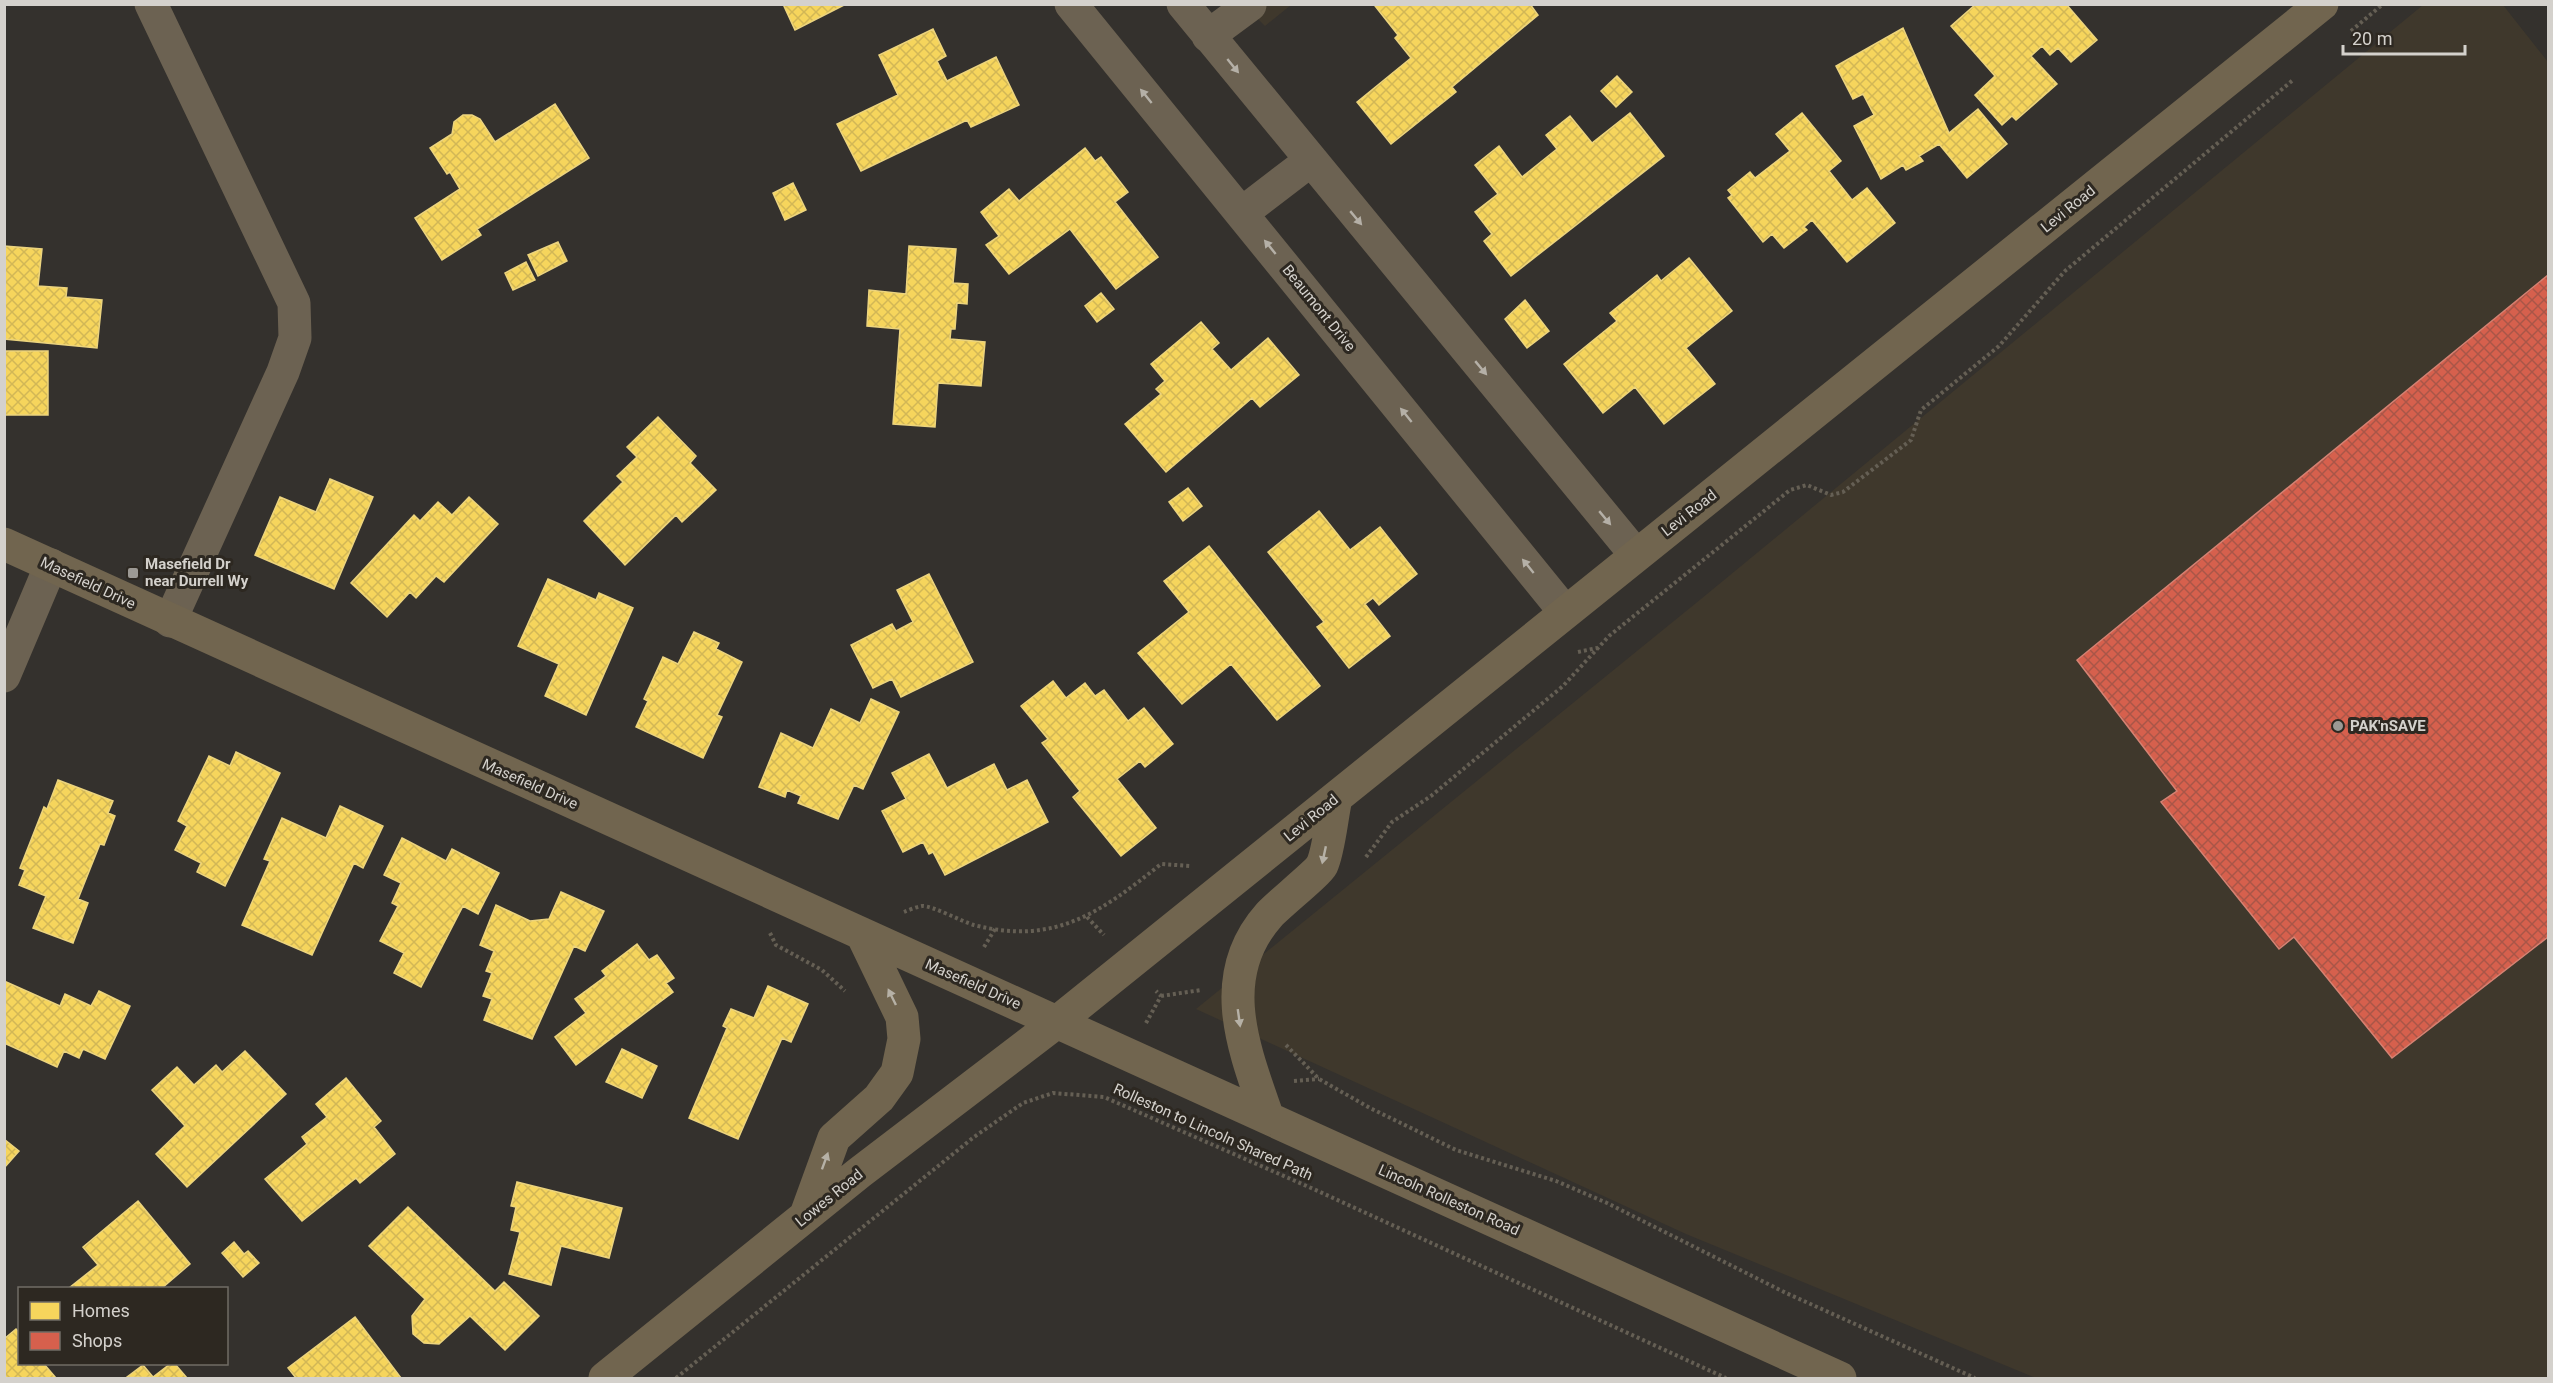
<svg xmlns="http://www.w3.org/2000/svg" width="2553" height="1383" font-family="Roboto,sans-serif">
  <defs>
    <pattern id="homes-cross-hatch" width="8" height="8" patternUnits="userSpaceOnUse" patternTransform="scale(1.5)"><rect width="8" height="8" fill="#f6d55c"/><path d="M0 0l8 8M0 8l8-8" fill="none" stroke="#d2b756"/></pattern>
    <pattern id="shops-cross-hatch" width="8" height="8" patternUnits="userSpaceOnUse" patternTransform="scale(1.5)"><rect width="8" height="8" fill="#d6604d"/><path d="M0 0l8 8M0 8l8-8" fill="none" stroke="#a95648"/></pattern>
  </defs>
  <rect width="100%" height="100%" fill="#34312d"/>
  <path fill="#3f382c" d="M1244 5H1291L1265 26Z
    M2423 5H2503L2548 62V1378H2036L1686 1234 1196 1009 1701 599Z"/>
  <path fill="url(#homes-cross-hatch)" stroke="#ecd47e" stroke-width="1.5" d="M783 4H846L795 30Z
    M1376 4H1530L1538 15 1452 87 1456 92 1391 144 1357 102 1411 58 1395 38 1398 35 1375 6Z
    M1976 4H2066L2097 40 2071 62 2058 48 2050 55 2042 46 2031 56 2057 84 2016 120 2012 116 2002 125 1975 95 1995 76 1951 26Z
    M1903 28 1949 133 1978 109 2007 144 1967 178 1939 144 1919 156 1923 161 1906 170 1903 165 1881 179 1854 126 1874 115 1863 94 1853 99 1836 66Z
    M933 29 946 56 937 61 947 81 996 57 1019 105 971 127 967 120 861 171 837 124 898 95 879 55Z
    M1617 76 1632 92 1616 107 1601 91Z
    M555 104 589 158 477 229 481 235 442 260 415 218 460 189 450 172 447 174 430 148 452 134 454 122 463 115H472L480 119 495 142Z
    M1630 113 1664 156 1511 276 1484 241 1492 234 1475 212 1498 194 1475 165 1499 146 1522 177 1557 149 1546 135 1570 116 1592 143Z
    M1802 113 1841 161 1829 171 1852 200 1867 188 1895 223 1847 262 1812 220 1804 227 1807 230 1784 248 1772 234 1763 242 1728 198 1732 195 1728 190 1750 172 1755 178 1790 151 1776 134Z
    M1085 148 1095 161 1101 157 1128 192 1115 202 1158 257 1116 289 1070 229 1009 274 986 245 999 236 981 212 1009 189 1019 201Z
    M793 183 806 210 785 220 773 193Z
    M558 242 567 261 538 276 528 255Z
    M4 246 42 249 38 286 67 288 66 297 102 300 97 348 4 339Z
    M909 246 956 249 953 283 968 284 967 304 957 303 955 329H951L950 339 985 342 981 386 938 383 935 427 893 424 900 329 867 326 869 290 906 294Z
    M1689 258 1732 311 1686 348 1715 384 1664 424 1635 387 1603 413 1564 364 1617 321 1610 313 1657 275 1661 281Z
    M526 262 535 280 513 290 505 273Z
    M1101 293 1114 309 1097 322 1085 306Z
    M1525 300 1549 331 1527 348 1505 319Z
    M1201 322 1219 343 1212 349 1231 370 1268 338 1299 375 1260 407 1252 398 1166 472 1125 424 1161 394 1156 389 1165 381 1151 364Z
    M4 351H48V415H4Z
    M658 417 696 456 690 463 716 490 682 522 676 515 625 565 584 521 623 482 617 476 637 457 627 447Z
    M330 479 373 497 334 589 255 555 280 497 316 512Z
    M1188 488 1202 506 1183 521 1169 502Z
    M469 497 498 524 444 582 436 576 416 598 410 592 387 617 351 583 414 515 420 521 438 502 452 515Z
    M1319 511 1350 550 1380 527 1417 574 1379 605 1373 598 1365 604 1390 636 1349 668 1317 627 1324 622 1268 552Z
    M1209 546 1320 686 1277 720 1231 664 1182 704 1138 653 1189 612 1164 581Z
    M929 574 973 662 901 697 892 679 873 688 851 645 892 624 896 631 913 622 897 590Z
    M548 579 596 600 599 593 633 608 586 715 545 696 559 664 518 646Z
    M694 632 719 643 716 649 742 662 717 715 722 717 703 758 636 727 648 701 644 699 663 657 678 664Z
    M1053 681 1066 698 1085 683 1095 696 1104 690 1128 721 1144 708 1173 744 1145 767 1140 761 1117 779 1156 828 1121 856 1073 797 1080 791 1042 743 1048 739 1021 706Z
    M871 699 899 712 863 789 854 785 838 819 798 803 801 796 787 790 785 797 759 787 781 733 813 748 831 709 860 723Z
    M236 752 280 773 225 886 197 872 201 863 175 850 187 826 178 821 209 756 230 766Z
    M929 754 947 788 994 764 1007 790 1027 780 1048 822 945 875 933 852 929 854 923 842 903 852 882 811 906 799 892 773Z
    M58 780 113 801 108 813 115 816 104 845 100 844 78 899 88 903 73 943 33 928 46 896 19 885 25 870 20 868 44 807 47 809Z
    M340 806 383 826 363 868 354 863 312 955 242 925 270 861 264 859 282 818 326 838Z
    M402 838 446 861 452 849 499 873 478 914 463 906 421 987 394 973 404 953 380 941 398 906 392 903 401 883 384 875Z
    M561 892 604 911 585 951 574 946 532 1039 484 1020 492 999 483 996 492 973 486 971 494 951 480 945 496 905 530 921 549 919Z
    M637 944 649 960 657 955 674 978 666 983 673 992 576 1065 555 1037 586 1013 575 999 606 976 602 971Z
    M4 981 60 1006 65 994 91 1006 99 991 130 1006 105 1059 83 1049 79 1058 64 1051 57 1067 4 1043Z
    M768 986 808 1004 791 1042 782 1038 738 1139 689 1118 727 1028 723 1026 731 1009 754 1018Z
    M622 1049 657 1066 642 1098 606 1082Z
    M245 1051 286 1094 187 1187 156 1154 185 1126 152 1090 177 1067 194 1085 216 1065 222 1072Z
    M346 1078 381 1121 374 1127 395 1154 360 1183 356 1178 302 1221 265 1179 307 1144 302 1137 327 1117 316 1104Z
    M4 1139 19 1151 4 1168Z
    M517 1182 622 1208 609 1258 561 1246 551 1285 509 1274 520 1232 511 1230 516 1207 511 1206Z
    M138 1201 190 1264 162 1288H69L98 1265 83 1247Z
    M408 1207 495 1291 504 1282 539 1316 505 1350 470 1316 439 1344 424 1343 413 1334 412 1316 425 1299 369 1246Z
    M234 1242 244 1254 248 1251 259 1263 243 1277 222 1253Z
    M355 1317 401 1378H296L288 1368Z
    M16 1329 20 1333V1364H44L56 1378H4V1339Z
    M170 1364H175L187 1378 127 1377 143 1365 153 1377Z"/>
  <path fill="url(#shops-cross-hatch)" stroke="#d58273" stroke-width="1.5" d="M2548 275V937L2392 1058 2294 937 2279 949 2161 802 2177 791 2077 660Z"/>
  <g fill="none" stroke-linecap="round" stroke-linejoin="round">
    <path stroke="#655f54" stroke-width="4" stroke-dasharray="3 3" stroke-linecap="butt" d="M2351 31 2383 4
      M1578 652 1597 648
      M1366 857 1392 822 1431 796 1563 686 1609 636 1790 490 1807 485 1831 495 1843 492 1911 440 1921 410 1999 346 2065 271 2293 80
      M904 912C909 910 916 907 922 906 934 906 960 921 974 925 1055 946 1101 912 1161 864L1190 866
      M1087 917 1104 935
      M770 933 776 945 822 970 845 991
      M984 947 995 929
      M1161 996 1201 990
      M1146 1023 1161 996 1156 991
      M1286 1045 1319 1079 1370 1108 1456 1150 1556 1181 1607 1203 1786 1293 1975 1378
      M1294 1081 1319 1079
      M676 1378 974 1137 1023 1103 1053 1093 1104 1097 1318 1191 1726 1378"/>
    <path stroke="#6c6252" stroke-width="33" d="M151 4 294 303 295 338 283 372 170 621
      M1071 4 1565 612
      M1183 4 1636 555
      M1208 36 1250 5
      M1242 213 1310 161
      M4 676 51 565"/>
    <path stroke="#71654f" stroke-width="33" d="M4 544 1840 1378
      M1268 1118C1244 1049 1214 977 1269 915 1279 904 1318 873 1322 865 1329 850 1332 815 1336 798
      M806 1215 834 1138 879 1098 897 1073 904 1039 902 1017 862 934
      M605 1378 859 1173 1057 1022 2322 4"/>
  </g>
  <defs><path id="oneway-solid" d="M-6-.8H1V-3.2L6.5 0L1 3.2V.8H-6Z" transform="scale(1.5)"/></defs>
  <g fill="#b5b0a7">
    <use href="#oneway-solid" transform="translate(1233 66) rotate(51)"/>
    <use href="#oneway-solid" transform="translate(1146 96) rotate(-129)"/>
    <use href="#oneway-solid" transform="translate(1356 218) rotate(50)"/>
    <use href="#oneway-solid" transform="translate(1270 247) rotate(-129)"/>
    <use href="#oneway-solid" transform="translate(1481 368) rotate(50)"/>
    <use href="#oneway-solid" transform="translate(1406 415) rotate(-129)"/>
    <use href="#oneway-solid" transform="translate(1605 518) rotate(50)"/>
    <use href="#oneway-solid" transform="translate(1528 566) rotate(-129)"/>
  </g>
  <g fill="#b6b1a6">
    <use href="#oneway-solid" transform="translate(1324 855) rotate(102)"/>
    <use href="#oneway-solid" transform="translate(892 997) rotate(-116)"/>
    <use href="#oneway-solid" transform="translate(1239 1018) rotate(82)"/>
    <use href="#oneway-solid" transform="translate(825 1161) rotate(-70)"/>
  </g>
  <g fill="#9c9994" stroke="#2d2821" stroke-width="2">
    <rect x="127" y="567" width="12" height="12" rx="3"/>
    <circle cx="2338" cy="726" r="6"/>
  </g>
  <g text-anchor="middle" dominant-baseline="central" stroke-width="6" stroke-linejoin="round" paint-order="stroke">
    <g font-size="15" fill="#d4d1cc" stroke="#2d2821">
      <text transform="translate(2068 209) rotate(-39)">Levi Road</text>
      <text transform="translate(1319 308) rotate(51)">Beaumont Drive</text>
      <text transform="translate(1689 513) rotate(-38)">Levi Road</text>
      <text transform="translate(88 583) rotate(25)">Masefield Drive</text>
      <text transform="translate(530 784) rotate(24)">Masefield Drive</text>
      <text transform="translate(1311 818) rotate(-39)">Levi Road</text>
      <text transform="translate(973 984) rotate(24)">Masefield Drive</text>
      <text transform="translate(1213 1132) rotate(24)">Rolleston to Lincoln Shared Path</text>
      <text transform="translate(829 1198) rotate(-39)">Lowes Road</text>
      <text transform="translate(1449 1200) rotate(24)">Lincoln Rolleston Road</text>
    </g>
    <g font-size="15" font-weight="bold" fill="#d4d1cc" stroke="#2d2821" text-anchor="start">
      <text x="145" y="564">Masefield Dr<tspan x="145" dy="17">near Durrell Wy</tspan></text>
      <text x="2350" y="726">PAK'nSAVE</text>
    </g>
  </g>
  <rect width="2553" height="1383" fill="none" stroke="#d4d1cc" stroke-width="12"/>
  <rect x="18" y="1287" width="210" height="78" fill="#2d2821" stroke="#706c65" stroke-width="1.5"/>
  <rect x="30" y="1302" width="30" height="18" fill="#f6d55c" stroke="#706c65" stroke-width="1.5"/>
  <text x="72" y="1317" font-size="18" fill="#d4d1cc">Homes</text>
  <rect x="30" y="1332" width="30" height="18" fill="#d6604d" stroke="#706c65" stroke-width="1.5"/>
  <text x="72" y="1347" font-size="18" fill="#d4d1cc">Shops</text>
  <path d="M2343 45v9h122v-9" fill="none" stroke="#d4d1cc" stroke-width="3"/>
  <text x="2352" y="45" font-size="18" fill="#d4d1cc" stroke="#2d2821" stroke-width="4.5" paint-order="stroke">20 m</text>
</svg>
